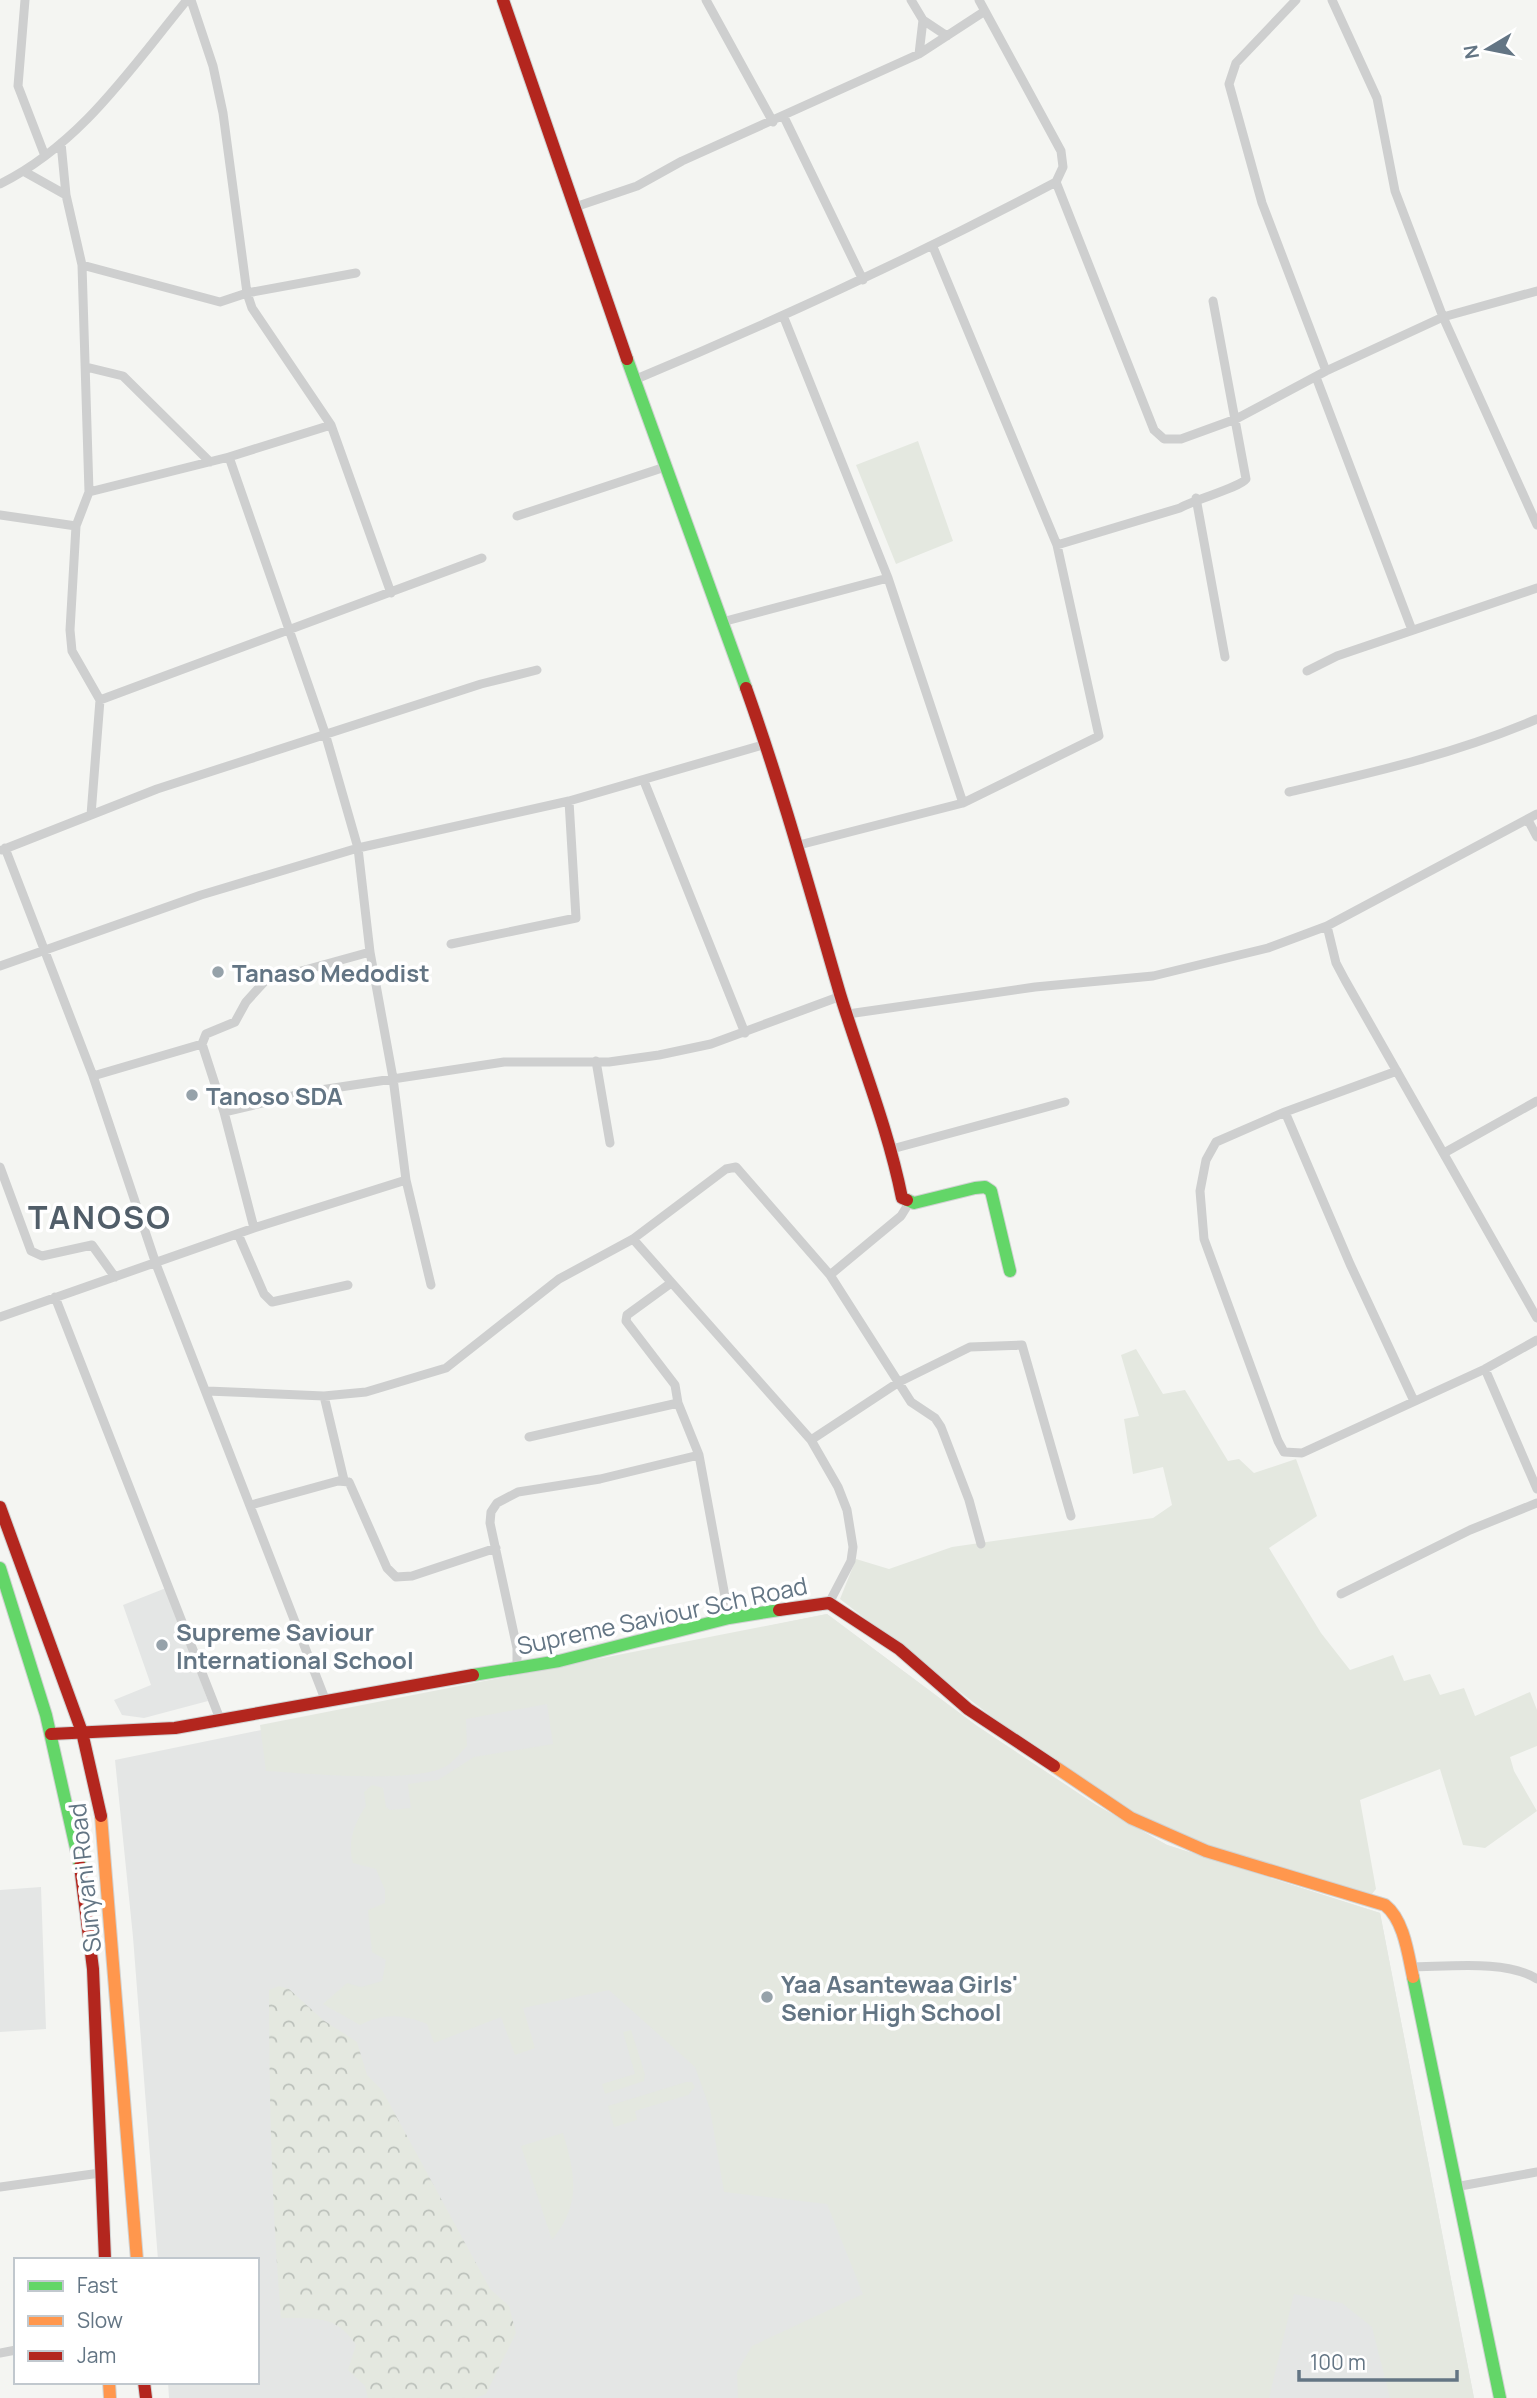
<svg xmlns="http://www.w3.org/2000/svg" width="1537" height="2398" font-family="Manrope,sans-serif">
  <defs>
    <pattern id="forest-crowns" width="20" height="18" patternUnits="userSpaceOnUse" patternTransform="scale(1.75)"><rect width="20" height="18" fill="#e4e8e0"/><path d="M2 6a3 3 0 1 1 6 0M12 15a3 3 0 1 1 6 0" fill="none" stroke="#bcc1bb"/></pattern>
  </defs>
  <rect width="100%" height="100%" fill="#f4f5f2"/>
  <path fill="#e4e6e5" d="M166 1588 208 1701 144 1718 122 1715 114 1700 151 1685 123 1605Z
    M827 1614 977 1726 1096 1805 1167 1845 1380 1913 1474 2398H169L168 2382H257V2260H158L133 1937 115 1760Z
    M41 1887 46 2029 0 2032V1890Z"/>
  <path fill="#e4e8e0" d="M918 441 953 541 896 564 856 465Z
    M1136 1349 1163 1394 1185 1390 1228 1461 1239 1459 1254 1473 1296 1459 1317 1516 1269 1548 1321 1633 1350 1670 1393 1655 1404 1681 1430 1674 1440 1695 1464 1688 1475 1716 1530 1692 1537 1710V1746L1510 1757 1514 1771 1537 1811 1485 1848 1463 1845 1440 1769 1360 1800 1376 1889 1372 1894 1277 1869 1179 1835 1135 1815 991 1716 840 1599 856 1559 889 1569 952 1547 1153 1518 1172 1505 1163 1467 1133 1474 1124 1419 1139 1416 1121 1355Z
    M827 1614 977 1726 1096 1805 1167 1845 1380 1913 1474 2398H1390L1372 2327 1342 2303 1294 2294 1269 2398H738L737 2372 752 2346 863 2294 827 2204 724 2192 710 2109 695 2067 609 1990 523 2008 535 2048 515 2055 501 2017 434 2043 427 2024C403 2014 383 2013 360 2025L323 2004 347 1983 361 1987 382 1981 386 1960 372 1952 368 1910 385 1903V1890L376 1869 353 1863C347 1843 354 1823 366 1806L364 1792 372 1785 383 1788 386 1807 390 1810 411 1808 408 1784 438 1780 474 1757 553 1744 547 1704 466 1719 467 1746C461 1752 455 1760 448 1765 418 1785 305 1773 266 1771L260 1725Z
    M631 2030 645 2074 644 2081 605 2094 602 2084 635 2074 623 2032Z
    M686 2082H692L695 2087 688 2095 635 2111 637 2120 614 2127 608 2106Z
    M563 2133C575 2174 582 2203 552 2240L521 2146Z"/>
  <path fill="url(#forest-crowns)" d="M279 1986 289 1989 323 2020 357 2042 367 2075 382 2090 490 2289 509 2306 516 2333 486 2394 474 2398H368L365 2386 348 2370 356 2345C336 2314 315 2319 281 2318 272 2209 269 2100 269 1990Z"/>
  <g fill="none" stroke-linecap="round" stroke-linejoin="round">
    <defs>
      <path id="fast" d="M627 359 746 688
        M907 1200 914 1203 975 1188 985 1187 991 1191 1010 1271
        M0 1568 46 1715 80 1866
        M473 1675 559 1661 729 1618 779 1610
        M1413 1977 1500 2398"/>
      <path id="slow" d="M1054 1766 1131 1818 1206 1851 1385 1905C1404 1920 1408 1954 1413 1977
        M101 1816 137 2260
        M109 2382 110 2398"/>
      <path id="jam" d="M503 0 627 359
        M746 688C782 789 810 891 840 994 861 1062 888 1128 902 1198L907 1200
        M0 1507 82 1732 101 1816
        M779 1610 829 1603 899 1649 968 1709 1054 1766
        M51 1734 175 1728 473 1675
        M80 1866 93 1969 105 2260
        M144 2382 146 2398"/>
    </defs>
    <use href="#fast" stroke="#d0d2d2" stroke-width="14"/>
    <use href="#slow" stroke="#d0d2d2" stroke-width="14"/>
    <use href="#jam" stroke="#d0d2d2" stroke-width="14"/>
    <path stroke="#cecfcf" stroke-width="9" d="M25 0 18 86 45 156
      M191 0 213 66 223 113 247 293 252 308 331 425 391 593
      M706 0 773 122
      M911 0 923 20 947 36
      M1296 0 1236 63 1229 84 1262 203 1326 371
      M1332 0 1377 98 1395 191 1443 317 1537 525
      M919 54 923 20
      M784 117 863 280
      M61 143 66 195 82 265 89 492 76 526 70 630 72 651 100 700 91 815
      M25 172 66 195
      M1056 182 1154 430 1164 439H1181L1236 419 1326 371 1443 317 1537 291
      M0 184C81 144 131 68 187 0
      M575 207 637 186 682 161 919 54 985 11
      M82 265 220 302 247 293 356 273
      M784 318 888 578 963 803
      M86 367 123 376 210 462
      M1316 377 1412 630
      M634 380C778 320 918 255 1056 182L1063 167 1061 151 979 0
      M229 457 325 733 358 848 370 952 393 1078 406 1180 431 1285
      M89 492 229 457 331 425
      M1196 498 1225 657
      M0 515 76 526
      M517 516 665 467
      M1057 545 1180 508C1195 499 1239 488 1246 479L1213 301
      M722 622 888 578
      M1307 671 1337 656 1537 588
      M100 700 482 558
      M644 781 745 1033
      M1289 792C1375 772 1455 754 1537 719
      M1528 820 1537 837
      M799 845 963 803 1099 736 1057 545 933 247
      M5 848 93 1076 156 1264 325 1699
      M2 850 157 789 481 684 537 670
      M1327 926 1336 963 1345 980 1537 1318
      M451 944 576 918 569 801
      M0 966 201 895 358 848 569 801 766 744
      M848 1014 1035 987 1153 976 1268 948 1327 926 1537 814
      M202 1044 206 1034 235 1022 246 1002 265 981 370 952
      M596 1061 610 1143
      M1397 1071 1285 1112 1216 1142 1206 1160 1200 1191 1204 1239 1278 1441 1284 1452 1302 1453 1485 1369 1537 1340
      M93 1076 202 1044 224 1112 254 1228
      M224 1112 314 1091 504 1062H609L659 1055 711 1044 841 996
      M1285 1112 1350 1264 1414 1401
      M892 1149 1065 1102
      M1444 1153 1537 1101
      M0 1167 31 1251 42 1256 92 1245 115 1277
      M238 1234 264 1294 272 1302 348 1285
      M633 1239 811 1440 838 1487 847 1510 853 1547 851 1561 829 1603
      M830 1275 901 1216 909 1203
      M671 1283 627 1315 626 1321 675 1385 678 1403 699 1455 729 1618
      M55 1297 220 1719
      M0 1317 254 1228 406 1180
      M1485 1369 1537 1489
      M207 1391 324 1396 366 1392 446 1368 559 1279 633 1239 726 1169 736 1167 830 1275 911 1402 935 1418 941 1427 969 1500 981 1544
      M324 1396 344 1480
      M529 1437 678 1403
      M811 1440 899 1382 970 1347 1022 1345 1071 1516
      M251 1505 338 1481 349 1482 387 1568 396 1577 412 1576 496 1548
      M1341 1594 1470 1530 1537 1503
      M517 1667V1648L490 1523 491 1512 497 1503 518 1492 600 1479 699 1455
      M1409 1967C1446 1967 1506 1959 1537 1979
      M0 2187 100 2173
      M1455 2187 1537 2172
      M0 2353 16 2350"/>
    <use href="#fast" stroke="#63d668" stroke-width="12"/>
    <use href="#slow" stroke="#ff974d" stroke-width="12"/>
    <use href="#jam" stroke="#b3261e" stroke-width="12"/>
  </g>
  <g fill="#96a2aa" stroke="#fff" stroke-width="2.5">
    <circle cx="218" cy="972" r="7"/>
    <circle cx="192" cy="1095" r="7"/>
    <circle cx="162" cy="1645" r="7"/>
    <circle cx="767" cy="1997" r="7"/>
  </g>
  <g text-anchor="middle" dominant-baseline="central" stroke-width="7" stroke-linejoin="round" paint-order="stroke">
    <g font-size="24" font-weight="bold" fill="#637584" stroke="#fff" text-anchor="start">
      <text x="232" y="972">Tanaso Medodist</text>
      <text x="206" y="1095">Tanoso SDA</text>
      <text x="176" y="1631">Supreme Saviour<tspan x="176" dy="28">International School</tspan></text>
      <text x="781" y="1983">Yaa Asantewaa Girls'<tspan x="781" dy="28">Senior High School</tspan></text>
    </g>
    <g font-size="24" fill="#637584" stroke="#fff">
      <text transform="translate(662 1615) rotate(-12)">Supreme Saviour Sch Road</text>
      <text transform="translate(84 1878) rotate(-96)">Sunyani Road</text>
    </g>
    <g font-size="32" font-weight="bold" letter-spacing="2" fill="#515e69" stroke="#fff">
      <text x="100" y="1217">TANOSO</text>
    </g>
  </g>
  <rect x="14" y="2258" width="245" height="126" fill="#ffffff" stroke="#c1c8ce" stroke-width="2"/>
  <rect x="28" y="2281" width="35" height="10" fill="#63d668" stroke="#c1c8ce" stroke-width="2"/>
  <text x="77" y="2293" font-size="21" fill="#637584">Fast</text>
  <rect x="28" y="2316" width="35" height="10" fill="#ff974d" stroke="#c1c8ce" stroke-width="2"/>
  <text x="77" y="2328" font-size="21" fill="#637584">Slow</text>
  <rect x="28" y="2351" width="35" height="10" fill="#b3261e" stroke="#c1c8ce" stroke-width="2"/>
  <text x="77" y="2363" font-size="21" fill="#637584">Jam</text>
  <g transform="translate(1488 49) rotate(260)" stroke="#ffffff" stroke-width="5" paint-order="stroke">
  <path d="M0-5L12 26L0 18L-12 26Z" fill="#637584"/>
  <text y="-10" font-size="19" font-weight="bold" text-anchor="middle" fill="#637584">N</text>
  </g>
  <path d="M1299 2370v10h158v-10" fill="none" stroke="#637584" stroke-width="3.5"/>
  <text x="1310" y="2370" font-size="21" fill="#637584" stroke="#ffffff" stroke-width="5" paint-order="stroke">100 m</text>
</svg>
